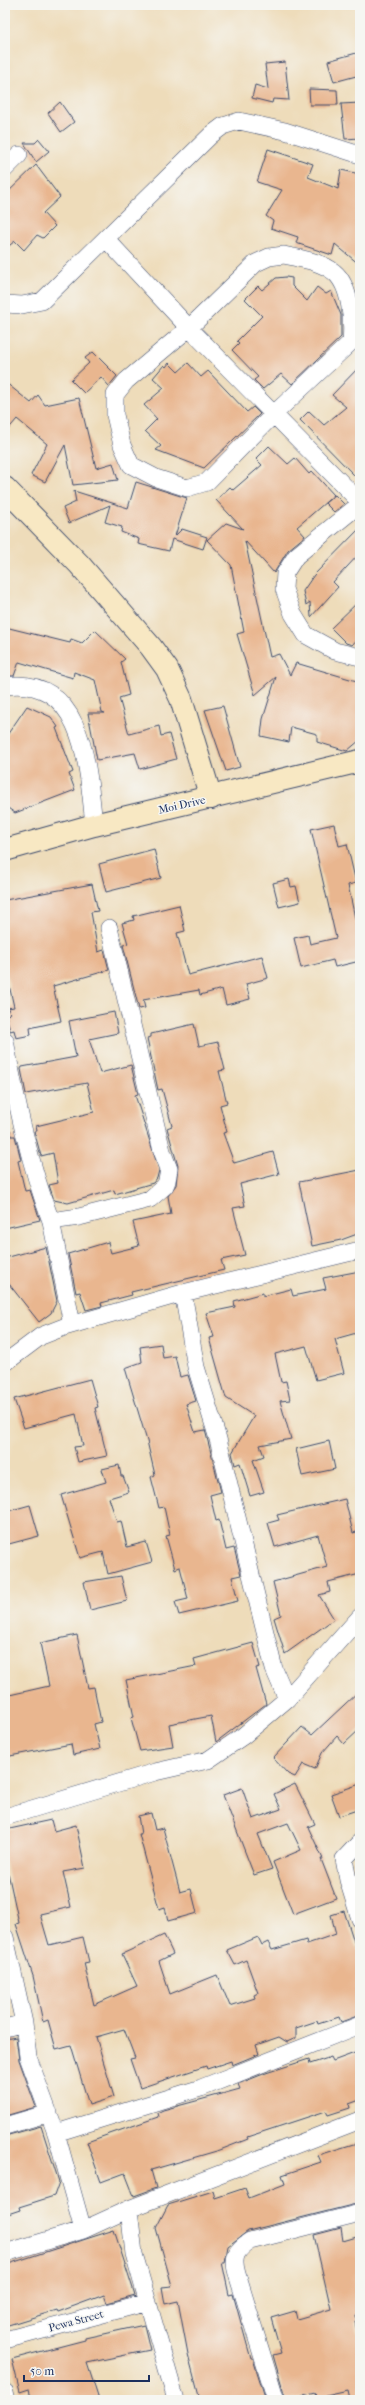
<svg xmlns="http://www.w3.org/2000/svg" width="365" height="2405" font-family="'IM FELL French Canon',serif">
  <rect width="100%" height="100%" fill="#f6f6f2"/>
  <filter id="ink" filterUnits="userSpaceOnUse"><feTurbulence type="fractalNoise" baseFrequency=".025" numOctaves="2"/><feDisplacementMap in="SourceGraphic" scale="8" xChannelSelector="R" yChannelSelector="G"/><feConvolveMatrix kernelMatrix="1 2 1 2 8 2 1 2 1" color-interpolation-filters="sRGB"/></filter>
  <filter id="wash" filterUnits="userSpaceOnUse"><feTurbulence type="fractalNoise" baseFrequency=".012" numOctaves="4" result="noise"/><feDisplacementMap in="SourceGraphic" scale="16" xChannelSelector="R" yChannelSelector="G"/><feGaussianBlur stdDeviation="0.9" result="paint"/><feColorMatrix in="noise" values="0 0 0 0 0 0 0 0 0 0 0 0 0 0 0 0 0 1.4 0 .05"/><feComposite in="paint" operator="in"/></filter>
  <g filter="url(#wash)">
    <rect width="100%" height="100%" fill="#eedcba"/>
    <g id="blocks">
      <path fill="#e9b68f" d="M360 52V75L334 82 328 61Z
        M285 62 289 100 273 99 272 103 252 98 255 85 268 89 265 64Z
        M309 89 337 90 338 105H310Z
        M60 102 74 122 61 132 48 113Z
        M360 103V138L345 139 341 104Z
        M39 139 49 151 36 162 24 143H35Z
        M268 149 313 164 308 177 338 189 341 170 360 174V265L335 244 332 255 296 243 298 237 271 228 273 221 266 216 282 190 257 182Z
        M36 165 60 197 43 213 55 226 43 238 37 235 24 250 15 241 5 249V195Z
        M286 277 292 278V286L307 301 317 287 326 294 331 291 341 315V337L292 384 281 374 263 389 254 380 258 377 232 350 239 343 237 341 262 316 245 299 258 286 262 290 276 278Z
        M93 352 117 376 109 386 101 377 84 393 71 380 89 363 85 358Z
        M169 363 178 372 188 363 201 377 208 371 247 412 253 407 260 414 204 468 156 450 161 446 145 431 157 419 144 405 164 388 153 378 164 365 166 367Z
        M360 366V468L354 475 300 420 309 411 324 425 346 407 332 395Z
        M5 382 31 403 38 395 45 405 79 398 96 468 113 463 118 480 73 485 65 445 45 482 31 475 47 444 17 419 5 433Z
        M269 446 288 464 295 458 309 474 312 471 334 495 297 527 305 536 288 550 274 573 245 541 270 657 279 654 290 675 296 663 360 682V740L347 751 317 742V734L291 727 289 742 261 736 263 719 276 677 255 695 237 634 244 632 231 565 207 540 226 523 243 529 216 500 230 487 233 490 262 465 256 459Z
        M136 482 187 498 175 536 182 529 207 537 203 549 172 539 169 551 138 544 139 539 121 532 122 527 105 522 110 505 69 523 63 508 76 502 74 491 128 508Z
        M335 495 344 504 334 512 325 503Z
        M360 528V553L333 582 338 587 311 617 310 602 306 605 303 591 314 575Z
        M360 600V636L352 645 346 643 331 628Z
        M5 627 70 643 71 639 82 643 95 630 125 659 121 662 129 695 119 698 129 734 159 726 161 736 169 734 176 759 140 769 135 753 97 760 88 713H105L102 712 95 680 74 672 73 678 19 662 14 676H5Z
        M27 706 51 717 58 727 56 728 73 772 69 774 75 790 15 813 5 806V738Z
        M223 706 240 767 226 771 205 710Z
        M334 824 339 846 347 844 356 883 348 885 360 942V961L335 967 333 960 301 968 294 938 308 935 310 944 336 938 311 829Z
        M154 849 161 878 106 892 99 864Z
        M289 879 291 887 296 886 300 902 279 907 273 883Z
        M92 884 98 911 91 912 98 952 104 950 109 970 53 986 61 1021 30 1028 31 1035 16 1038 14 1030 10 1031 6 1015 10 1014 8 1008 14 1007 5 967V900Z
        M179 905 185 931 177 933 188 975 262 956 268 978 246 984 250 999 226 1005 222 989 200 995 199 990 143 1000 145 1008 139 1009 123 945 128 944 122 923 134 920 133 916Z
        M114 1012 118 1033 89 1039 100 1073 131 1065 138 1094 135 1095 159 1170 157 1178 153 1183 115 1194 114 1190 68 1203 54 1200 49 1185 58 1183 53 1153 41 1156 34 1131H37L36 1126 94 1112 87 1083 26 1094 21 1069 22 1067 76 1057 69 1021Z
        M194 1024 199 1046 218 1042 225 1070 219 1071 227 1103 220 1105 227 1132 223 1133 234 1163 273 1152 279 1174 240 1184 245 1206 233 1208 245 1255 221 1260 224 1270 131 1292 132 1295 101 1303 102 1306 86 1310 80 1292 76 1293 68 1254 108 1242 111 1253 139 1246 133 1222 171 1214 168 1196 176 1185 178 1166 167 1128 172 1126 162 1089 158 1090 147 1038 151 1037V1034Z
        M10 1130 11 1136H15L21 1160 18 1161 25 1191 30 1190 40 1220 5 1228V1131Z
        M360 1170V1233L341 1240 312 1246 299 1182Z
        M46 1247 57 1301 51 1313 39 1322 5 1279V1258Z
        M360 1271V1332L335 1339 344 1373 316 1380 306 1346 275 1354 281 1382 286 1381 290 1400 280 1401 291 1439 260 1445 264 1456 253 1460 264 1492 250 1496 240 1463 235 1465 232 1453 254 1416 226 1398 209 1338 214 1337 206 1313 235 1307 234 1301 263 1293V1296L291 1289 293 1296 326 1289 323 1278Z
        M161 1344 163 1358 175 1356 180 1377 188 1375 196 1401 186 1404 195 1432 205 1430 221 1492 210 1495 216 1521 219 1520 226 1550 234 1548 241 1575 232 1577 238 1601 179 1615 175 1602 188 1599 180 1567 175 1569 166 1536 170 1535 164 1507 159 1508 151 1477 155 1475 147 1441 125 1368 142 1362 140 1347Z
        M90 1379 98 1407 95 1408 107 1456 78 1462 74 1447 83 1446 76 1414 24 1428 14 1399Z
        M329 1441 335 1469 302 1476 296 1449Z
        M119 1465 121 1476H123L129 1492 109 1498 117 1522 121 1521 127 1547 146 1542 152 1562 108 1574 103 1552 80 1558 61 1495 106 1482 102 1469Z
        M345 1499 353 1533 360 1531V1574L328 1582 330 1592 319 1595 334 1619 285 1654 274 1618 281 1615 273 1582 327 1567 318 1535 275 1547 268 1523 279 1520 277 1515Z
        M30 1505 39 1536 5 1545V1512Z
        M121 1576 127 1601 90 1610 84 1582Z
        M77 1635 88 1688 94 1687 101 1722 94 1724 100 1749 73 1755 71 1744 5 1757V1696L49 1686 40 1643Z
        M253 1643 260 1667 256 1668 266 1704 216 1742 211 1716 169 1724 173 1746 140 1751 131 1718 134 1717 126 1680 196 1666 194 1659Z
        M360 1690V1729L344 1744 337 1736 322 1753 315 1769 303 1764 295 1777 288 1774 273 1758 302 1727 312 1735Z
        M295 1784 315 1824 308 1827 323 1859H321L336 1898 293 1914 273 1862 301 1850 288 1823 258 1834 272 1869 254 1875 223 1795 242 1788 253 1819 281 1809 274 1794Z
        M360 1784V1809L339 1816 331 1794Z
        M151 1813 155 1830 163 1828 180 1892 191 1889 197 1913 168 1921 165 1907 159 1909 139 1834H141L138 1816Z
        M51 1820 54 1831 76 1825 85 1868 63 1872 71 1907 40 1914 49 1945 83 1937 89 1962 84 1963 94 2005 137 1986 122 1954 164 1935 173 1954 159 1961 170 1994 217 1975 230 2006 255 1998 254 1995 258 1993 246 1960 235 1965 227 1950 258 1937 262 1945 268 1942 272 1950 306 1940 307 1944 336 1934 331 1915 344 1911 360 1960V2015L341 2022 339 2017 318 2024 317 2021 296 2028V2038L287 2042 279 2037 256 2045 259 2054 232 2065 231 2061 207 2069 206 2066 140 2088 130 2059 135 2058 124 2029 96 2037 114 2097 89 2105 71 2045 56 2049 48 2020 43 2022 33 1976 16 1924 19 1923 5 1859V1830Z
        M16 2037 19 2060 36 2107 5 2116V2039Z
        M360 2051V2100L349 2104 350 2108 328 2115 326 2111 247 2137 248 2139 220 2150 151 2170 156 2188 134 2196 125 2173 101 2182 87 2142 158 2117 157 2113 163 2110 240 2089 238 2084 266 2073 309 2059 310 2064 331 2057 333 2061Z
        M41 2126 59 2182 54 2196 19 2207 20 2210 5 2215V2136Z
        M360 2142V2203L248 2231 228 2246 225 2262H222L229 2295 233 2294 251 2359H253L266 2400H200L188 2354 178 2301 165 2304 162 2287 172 2286 156 2228 168 2205 213 2191 215 2198 245 2188 249 2198 285 2184 282 2175 321 2162 318 2155Z
        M341 2228 343 2241 360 2236V2315L356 2316 357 2321 355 2322 360 2345V2400H350L348 2391 317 2398 316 2393 286 2400 273 2355 281 2353 271 2318 295 2311 297 2319 331 2309 314 2235Z
        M114 2230 135 2295 107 2303 104 2295 58 2312 57 2310 5 2326V2265Z
        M144 2325 150 2350 87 2363 99 2400H32L29 2389 20 2392 12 2359 85 2340V2338Z"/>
    </g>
  </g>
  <g filter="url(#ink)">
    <use href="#blocks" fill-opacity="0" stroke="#3b496c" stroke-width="1"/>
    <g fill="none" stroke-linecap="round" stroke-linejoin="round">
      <defs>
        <path id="street" d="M5 169 19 155
          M106 239 189 328 360 502
          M284 255C301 259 320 261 334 272 351 286 353 323 351 342L275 413 207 482 187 488 156 478 131 465 122 445 115 415V395L126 381 189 328 256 263 269 257Z
          M5 304 22 305 42 301 211 135 223 126 239 121 285 131 360 155
          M360 504 296 556 285 573 284 589 293 614 306 635 335 651 360 657
          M5 686C85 675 88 770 94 825
          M5 1040C16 1101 29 1163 51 1221L79 1217 150 1199 165 1186 167 1181 169 1169 162 1151 109 928
          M51 1221 72 1324
          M183 1293 196 1367 218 1439 274 1669 287 1699
          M5 1363 41 1336 64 1327 183 1293 360 1250
          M5 1817 155 1772 208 1760 243 1736 287 1699 360 1617
          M360 1842 344 1859 348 1880 360 1919
          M5 1937 24 2023 28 2057 56 2133 83 2230
          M5 2028 24 2023
          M5 2126 49 2113
          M56 2133 201 2088 360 2025
          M129 2209 134 2254 176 2400
          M5 2253 83 2230 129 2209 360 2120
          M5 2340 148 2302
          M5 2392 7 2400
          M276 2400 237 2274C232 2257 236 2250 250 2241L360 2213"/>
        <path id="secondary" d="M5 488 79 564 151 647 167 669 181 699 211 798
          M5 850 94 825 360 761"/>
      </defs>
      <use href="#street" stroke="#3b496c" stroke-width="18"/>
      <use href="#secondary" stroke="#3b496c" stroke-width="24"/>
      <use href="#street" stroke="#fff" stroke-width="17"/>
      <use href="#secondary" stroke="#f8e8c3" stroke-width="22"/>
    </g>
  </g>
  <g text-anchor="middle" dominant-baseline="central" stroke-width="3" stroke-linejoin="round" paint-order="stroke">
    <g font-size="11" fill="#1b2f5e" stroke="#f6f6f2">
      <text transform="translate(182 805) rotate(-13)">Moi Drive</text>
      <text transform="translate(76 2321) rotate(-15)">Pewa Street</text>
    </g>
  </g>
  <rect width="365" height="2405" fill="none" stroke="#f6f6f2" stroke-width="20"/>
  <path d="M24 2375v6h125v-6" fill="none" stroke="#1b2f5e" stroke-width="2"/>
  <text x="30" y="2375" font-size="12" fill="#1b2f5e" stroke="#f6f6f2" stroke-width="3" paint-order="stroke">50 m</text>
</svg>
